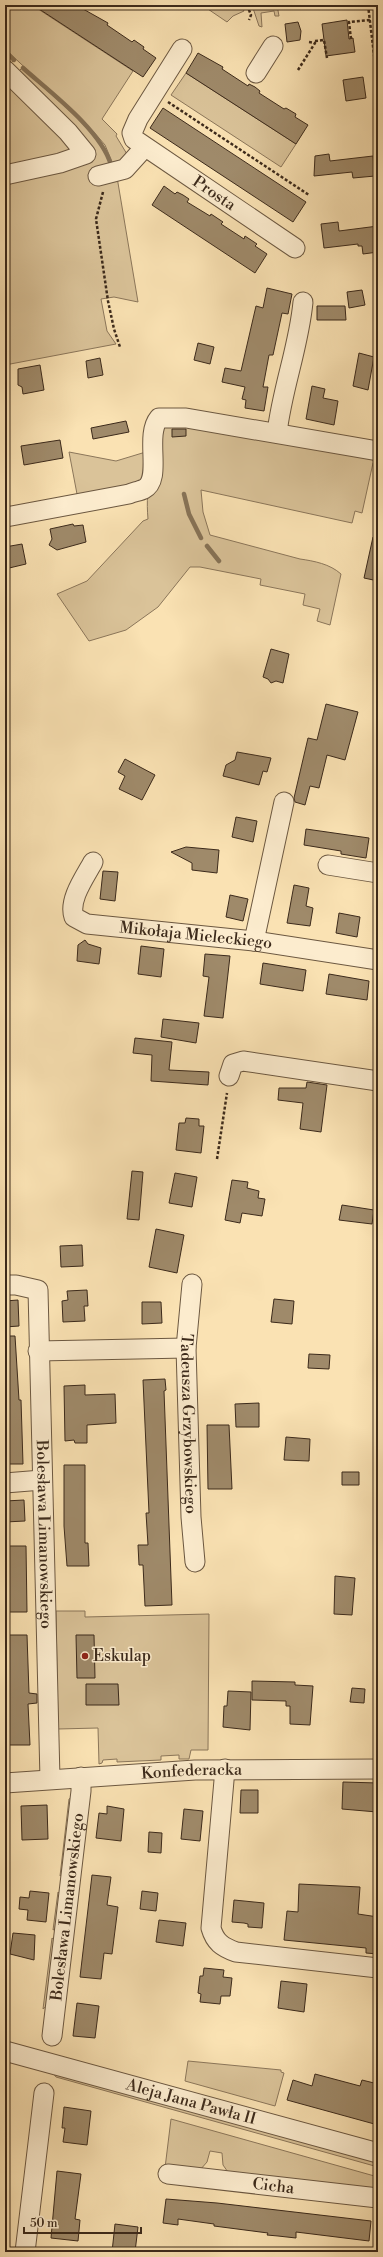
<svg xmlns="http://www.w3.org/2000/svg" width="383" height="2257" font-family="'Libre Bodoni',serif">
  <rect width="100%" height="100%" fill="#fae2b3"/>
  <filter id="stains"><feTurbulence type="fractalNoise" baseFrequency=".005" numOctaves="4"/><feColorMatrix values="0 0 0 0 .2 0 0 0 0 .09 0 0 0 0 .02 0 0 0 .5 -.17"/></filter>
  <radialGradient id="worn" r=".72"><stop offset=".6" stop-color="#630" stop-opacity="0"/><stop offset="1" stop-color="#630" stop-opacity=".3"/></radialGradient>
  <path fill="#dac399" stroke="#8b765a" d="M5 5H32L133 71 102 119 117 134 116 136 133 164 117 177 138 302 114 297 101 299 107 331 116 344 5 365V53L13 61 10 64 18 72 22 68C48 93 100 131 110 165L113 164 105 145 93 131 5 49Z
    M202 5H241L244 11 233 16 227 22Z
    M252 5H277L279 16H275L274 11 261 13 262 27 259 26Z
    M186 73 296 144 281 167 171 95Z
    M166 424 378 457V462L373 463 362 513 355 511 352 523 201 490 203 512 210 535 300 559C314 561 330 564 341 574L330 625 317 621 320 609 303 605 305 594 260 585 261 579 200 567H190L158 607 126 630 89 641 57 594 87 581 143 521 148 519C145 486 152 453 166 424Z
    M149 451 146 478 133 489 77 494 69 452 116 461Z
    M56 1611H85V1617L209 1614 208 1750H191L189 1759H179V1755L161 1756V1760L117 1762V1759L103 1760 102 1763 99 1764 98 1728 58 1729Z
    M74 1796 65 1873 60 1876 69 1799Z
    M58 1892 62 1896 59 1927 53 1930Z
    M52 1938 57 1942 50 2003 43 2009Z
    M188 2061 281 2070V2072L284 2073 275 2106 185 2081Z
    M52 2072 378 2162V2167L56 2077Z
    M171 2119 378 2177V2191L230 2175 223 2165 222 2153 210 2151 207 2162 200 2170 165 2168Z"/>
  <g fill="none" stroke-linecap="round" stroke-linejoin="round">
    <path stroke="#877357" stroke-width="4.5" d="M5 51 14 60
      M23 68C50 92 101 130 111 165
      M184 494 189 514 201 538
      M207 546 219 561"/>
  </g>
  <path fill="#9f8a6a" stroke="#3c2a1b" d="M33 5H76L108 23 107 25 132 42 134 40 144 47 143 49 156 58 143 77Z
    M347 20 349 39 353 38 355 52 326 56 322 24Z
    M298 22 301 31 300 40 287 42 285 24Z
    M198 53 223 67 222 69 248 86 249 84 255 87 260 91 259 93 284 109 286 108 296 114 295 117 308 125 296 144 186 73Z
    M363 77 366 98 346 101 343 80Z
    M163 108 306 202 293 222 150 128Z
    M329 154 330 161 373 156 375 176 353 178 352 172 314 176 315 156Z
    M164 186 175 194 177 192 183 195 189 199 187 202 210 216 211 214 223 222 221 224 244 239 245 236 257 244 255 246 267 254 255 273 152 205Z
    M338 222 339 231 378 226V252L363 254 362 246H358V244L324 248 321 224Z
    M267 288 292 294 288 314 282 313 273 355H269L263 387H268L264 411 245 408 246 400 242 399 245 387 222 382 225 368 241 371 256 306 263 308Z
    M362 290 365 305 349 308 347 292Z
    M317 306H345L346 320H317Z
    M198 343 214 347 210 364 194 360Z
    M359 353 374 357 368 390 353 386Z
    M100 358 103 375 88 378 86 361Z
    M40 365 44 390 23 394 22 387 18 385V369Z
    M312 386 325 389 323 398 338 401 334 425 306 419Z
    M126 421 129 432 93 439 91 428Z
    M172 429H186V436L172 437Z
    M60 440 63 458 24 465 21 446Z
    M73 524 74 526 83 525 86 542 57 550 49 545 52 539 50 529Z
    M373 537 378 538V581L364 578Z
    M22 544 26 564 5 569V547Z
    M271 649 289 654 283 683 276 681 271 683 268 679 263 677Z
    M326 704 358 712 345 760 327 755 319 788 310 786 305 805 295 802 294 798 308 738 317 740Z
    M237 752 271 758 267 772 263 771 259 785 223 776 226 765 235 760Z
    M125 759 155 775 142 800 119 789 125 776 118 772Z
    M236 817 257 821 253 842 232 837Z
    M306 829 369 838 366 858 341 854V851L304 845Z
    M186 847 219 850 217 873 192 870V863L171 852Z
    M103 871 118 872 115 901 100 899Z
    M294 885 309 888 306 906 313 908 310 926 287 923Z
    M230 895 248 899 243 921 226 917Z
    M339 913 360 917 357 937 336 933Z
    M85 940 88 944 101 948 99 964 77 961 78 945Z
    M141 946 164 949 161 977 138 974Z
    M205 954 230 956 223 1018 204 1016 209 977 203 976Z
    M263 963 306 970 303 991 260 984Z
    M329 974 369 981 367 1000 326 994Z
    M163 1019 199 1023 196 1043 161 1037Z
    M135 1038 172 1042 169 1070 209 1072 208 1085 151 1081 152 1055 133 1053Z
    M307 1082 327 1085 321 1132 300 1129 303 1103 278 1100 279 1088H306Z
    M186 1118 199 1119V1126H204L201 1153 176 1150 179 1123H185Z
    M132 1171 143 1172 139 1220 127 1219Z
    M175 1173 197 1177 192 1207 169 1203Z
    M232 1180 248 1182 247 1188 259 1191 258 1198 265 1199 262 1216 242 1213 240 1223 225 1220Z
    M342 1205 374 1210 372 1224 339 1220Z
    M156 1229 184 1235 177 1273 149 1267Z
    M82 1245 83 1266 61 1267 60 1246Z
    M87 1290 88 1306H84L85 1321 63 1322 62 1301 68 1300 67 1291Z
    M274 1299 294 1301 292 1324 271 1322Z
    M18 1300 19 1326 5 1327V1301Z
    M142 1302H161L162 1323 142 1324Z
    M5 1336H15L19 1400H21L23 1464H5Z
    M309 1354 330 1355 329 1369 308 1368Z
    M165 1379 166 1390 164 1391 172 1605 145 1606 143 1565H139L138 1545H148L146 1513H149L143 1380Z
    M85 1385V1395L115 1394 116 1423 87 1425V1443H75L74 1440 65 1441 64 1386Z
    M259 1403V1427H236L235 1404Z
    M207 1425H229L232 1489H208Z
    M286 1437 310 1439 309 1461 284 1460Z
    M64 1465H85V1543H88L89 1566H67L64 1526Z
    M342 1472H359V1485H342Z
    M24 1500 25 1521 5 1522V1501Z
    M5 1546H26L27 1612H5Z
    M335 1576 355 1578 352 1615 334 1614Z
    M5 1635H27L29 1693 37 1694V1703L28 1704 30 1745H8L7 1704H5Z
    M76 1635H94L95 1678H77Z
    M252 1681 295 1682V1685L313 1686 310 1725 290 1724V1706H286V1701L252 1700Z
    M86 1684H118L119 1705H86Z
    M352 1688 365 1689 364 1703 350 1702Z
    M228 1691 251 1692 250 1730 223 1727 224 1706H227Z
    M343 1782 378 1783 377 1812 342 1809Z
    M241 1790H258V1813H240Z
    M47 1805 48 1839 22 1840 21 1806Z
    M107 1806 124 1809 121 1841 96 1838 99 1813 107 1814Z
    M184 1809 203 1811 200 1841 181 1839Z
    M149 1832 162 1833 161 1853 148 1852Z
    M92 1875 111 1877 107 1905 118 1907 112 1954 104 1953 101 1979 80 1977Z
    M299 1884 360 1887 358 1914 378 1917V1954L366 1953V1948L284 1940 287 1911 298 1912Z
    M30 1891 49 1893 46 1922 27 1920 28 1910 19 1909 20 1897 29 1898Z
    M142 1891 158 1893 156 1911 140 1909Z
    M234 1900 264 1903 262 1928 248 1927V1924L244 1923 232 1922Z
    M159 1920 186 1923 183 1946 156 1942Z
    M13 1933 35 1935 34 1960 10 1954Z
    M204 1968 224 1970 223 1977 232 1978 230 1996H221L220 2004 200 2002 201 1994 198 1993 200 1976H203Z
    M281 1981 307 1984 304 2012 278 2008Z
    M77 2003 99 2006 95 2038 73 2036Z
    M315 2074 360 2086 362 2080 378 2084V2125L287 2100 293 2080 312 2086Z
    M64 2107 91 2111 87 2145 63 2142 65 2128H62Z
    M57 2171 81 2174 75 2219 80 2220 78 2241 51 2238Z
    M166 2199 217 2203 371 2221 369 2241 296 2232V2238L278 2236 267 2235 268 2233 214 2226V2224L178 2219V2225L163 2223Z
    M115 2224 138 2227 135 2252H112Z"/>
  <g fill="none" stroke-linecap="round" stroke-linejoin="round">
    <defs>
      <g id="minor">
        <path id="s1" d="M182 49 138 119 132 133 134 139 295 248"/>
        <path d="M5 70 68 132 86 154 60 163 5 175"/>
        <path d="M256 73 273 46"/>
        <path d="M98 176 125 169 144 148"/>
        <path d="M277 433C282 389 299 346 303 302"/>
        <path d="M6 517 129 494C134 492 140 491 144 489 163 479 144 436 159 418H186L378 451"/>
        <path id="s2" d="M93 862C85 877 68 900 74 917L87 924 254 941 378 960"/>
        <path d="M328 865 378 873"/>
        <path d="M254 941 284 802"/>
        <path d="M229 1076 233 1064 243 1061 378 1081"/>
        <path id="s3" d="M192 1284 186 1348 191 1517 195 1562"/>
        <path id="s4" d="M5 1285H16L38 1290 50 1779"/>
        <path d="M38 1351 186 1348"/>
        <path d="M5 1483 42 1480"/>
        <path d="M225 1769 211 1928C215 1942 222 1947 236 1952L378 1968"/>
        <path id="s5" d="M5 1783 195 1770 378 1769"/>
        <path id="s6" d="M52 2036 81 1791V1777"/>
        <path id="s7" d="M5 2051 378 2153"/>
        <path id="s8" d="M168 2174 378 2198"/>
        <path d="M25 2252 44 2093"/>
      </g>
    </defs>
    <use href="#minor" stroke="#6c5841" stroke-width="21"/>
    <path stroke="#3c2a1b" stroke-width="2.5" stroke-dasharray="3 2" stroke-linecap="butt" d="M247 5 251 15 249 20
      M368 5 378 88
      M351 39 349 22 370 20
      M315 41 324 40 327 58
      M298 70 315 43 309 42
      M168 102 309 195
      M103 192 96 219 108 301 114 329 120 347
      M217 1159 227 1093"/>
    <use href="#minor" stroke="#fcecce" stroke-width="19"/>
  </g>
  <circle fill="#8f2418" stroke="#fcecce" stroke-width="1.5" cx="85" cy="1656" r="4"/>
  <g text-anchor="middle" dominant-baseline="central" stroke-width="3" stroke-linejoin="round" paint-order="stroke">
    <g font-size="16" fill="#3c2a1b" stroke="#fcecce">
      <text stroke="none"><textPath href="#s1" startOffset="201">Prosta</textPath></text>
      <text stroke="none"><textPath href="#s2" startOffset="184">Mikołaja Mieleckiego</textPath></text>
      <text stroke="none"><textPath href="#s3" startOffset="140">Tadeusza Grzybowskiego</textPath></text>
      <text stroke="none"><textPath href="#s4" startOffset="278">Bolesława Limanowskiego</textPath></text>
      <text stroke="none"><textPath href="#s5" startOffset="187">Konfederacka</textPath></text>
      <text stroke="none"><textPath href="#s6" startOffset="130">Bolesława Limanowskiego</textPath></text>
      <text stroke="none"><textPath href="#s7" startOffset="193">Aleja Jana Pawła II</textPath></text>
      <text stroke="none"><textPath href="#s8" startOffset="106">Cicha</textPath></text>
    </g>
    <g font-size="16" fill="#3c2a1b" stroke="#fcecce" text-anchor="start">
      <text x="93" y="1656">Eskulap</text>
    </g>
  </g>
  <rect width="383" height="2257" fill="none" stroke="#fae2b3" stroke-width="20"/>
  <rect x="6" y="6" width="371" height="2245" fill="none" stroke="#3c2a1b" stroke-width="2"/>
  <rect x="10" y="10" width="363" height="2237" fill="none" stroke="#3c2a1b"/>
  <path d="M24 2227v6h117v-6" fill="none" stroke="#3c2a1b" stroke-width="2"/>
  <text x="30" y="2227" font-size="12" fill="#3c2a1b" stroke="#fcecce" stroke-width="3" paint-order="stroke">50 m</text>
  <rect width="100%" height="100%" filter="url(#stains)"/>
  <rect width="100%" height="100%" fill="url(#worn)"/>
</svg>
